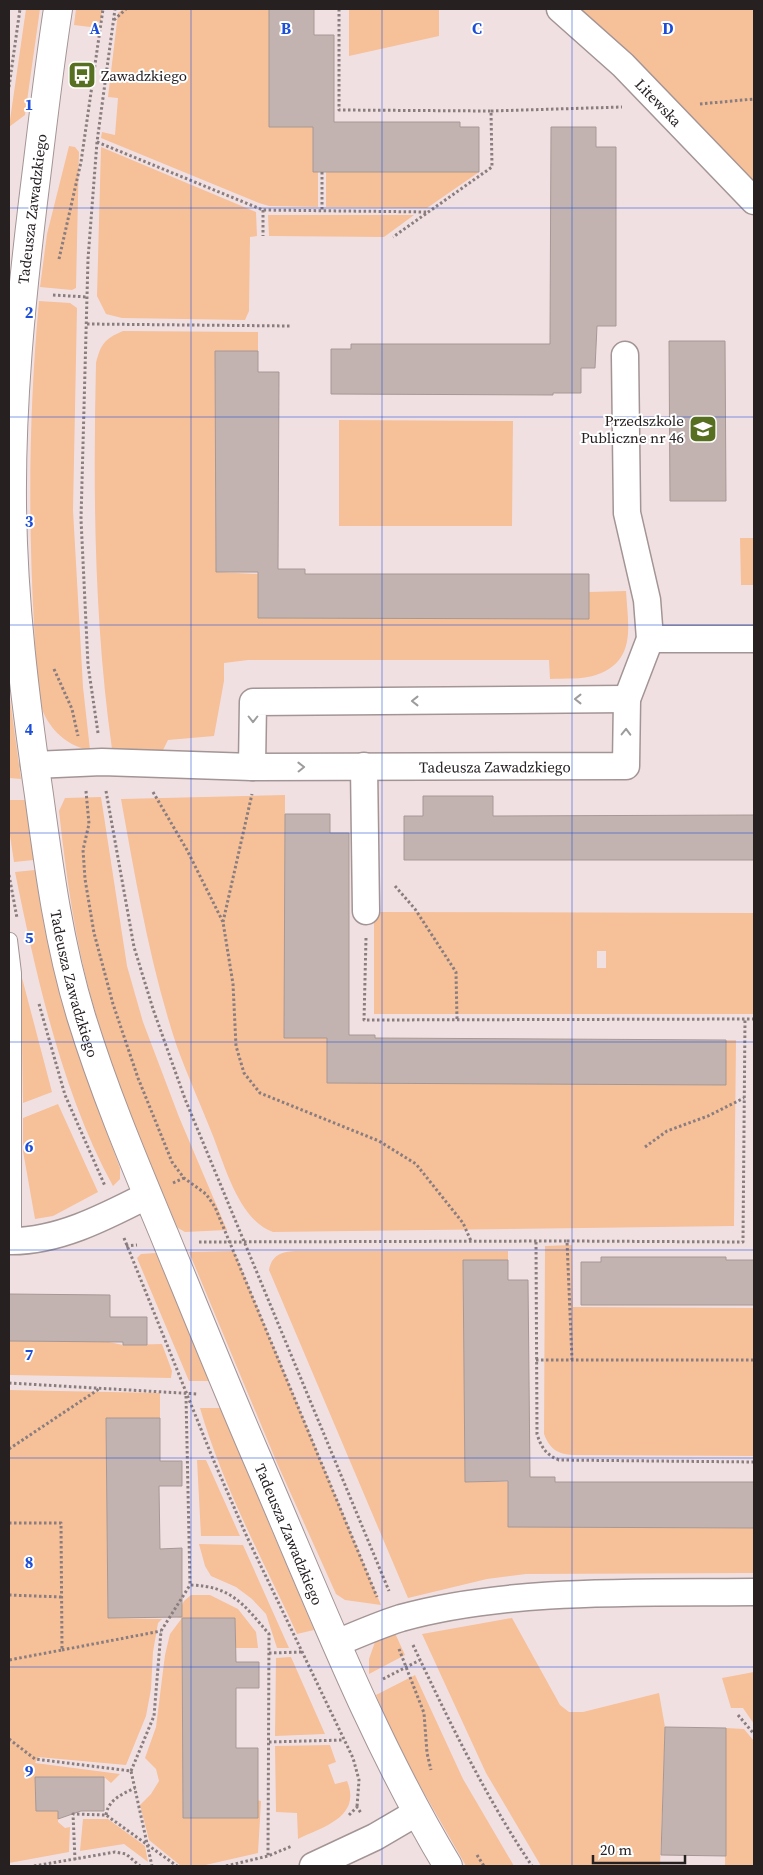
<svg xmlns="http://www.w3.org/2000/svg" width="763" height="1875" font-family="'Source Serif 4',serif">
  <rect width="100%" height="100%" fill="#f1e0e2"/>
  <path fill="#f6c099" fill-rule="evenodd" d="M26 9H40L25 115 9 127Z
    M76 9H102L101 20 90 27 74 25Z
    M123 9H269V126L313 127V171L318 172V207L269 206 259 203 101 138 102 132 115 135 118 98 108 97 118 13Z
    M349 9H439V36L349 56Z
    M572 9H754V190Z
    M69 146 75 147 79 152 76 288 72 290 40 287 47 234Z
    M101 147 256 212 257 236 250 237 249 311 245 320 122 318 106 314 97 296Z
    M326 172H479L427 208 326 207Z
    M268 215H414L384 237 269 236Z
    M39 301 70 303 77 308 73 510 83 687 90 750C70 747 53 733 44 714 37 698 35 644 34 624 28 516 29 409 39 301Z
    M123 331 258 332V351L215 352 216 572 258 574 589 619V592L626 591C628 626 637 661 596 675 582 680 564 678 550 679L549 660H248L224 663V681L214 736 168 740 163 750 112 749C94 620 93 492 96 363 101 344 104 339 123 331Z
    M339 420 513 421 512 526H339Z
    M740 538H754V585H741Z
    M9 692 21 779 9 778Z
    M285 795 284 1037 327 1038 726 1085V1040H736L734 1226 273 1232C240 1221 225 1167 213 1136 201 1105 187 1075 176 1044 150 964 136 882 121 799Z
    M101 797 127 966 143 1022 179 1117 227 1230 185 1232 178 1228C145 1154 114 1079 92 1001 75 940 66 875 59 811L65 798Z
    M9 800H25L34 860 14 862 9 829Z
    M35 870C49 976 83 1069 120 1168V1179L113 1186C62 1093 36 975 15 872Z
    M374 912 753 913V1014H374ZM597 951H606V968H597Z
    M21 974 52 1092 23 1103Z
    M58 1104 98 1192 53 1216 35 1219 23 1151V1118Z
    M572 1245 573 1307 754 1308V1456L573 1455C557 1454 550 1449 544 1434L545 1246Z
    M234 1251 381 1605 345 1600 336 1594 277 1463 189 1252Z
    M295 1251H508V1260L463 1261 465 1482H508L509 1527 754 1528V1573L526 1574 487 1579 408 1598 269 1270C272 1255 281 1252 295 1251Z
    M156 1253 210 1381H189L137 1258 141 1254Z
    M9 1341 109 1342 123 1345 162 1344 172 1371 171 1378 9 1375Z
    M9 1390 160 1393V1418L106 1419 108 1618 162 1619 158 1623 153 1652 151 1689 146 1716 126 1765 38 1757 35 1763 120 1774 111 1783 104 1777H36V1811H58V1822L65 1828 70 1827 69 1852 9 1863Z
    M200 1408H220L314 1630 297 1634C263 1560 223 1487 200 1408Z
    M197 1460H206L240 1536H201Z
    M199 1544 243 1545 289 1648H277L266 1614 252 1599 236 1587 211 1576 205 1566Z
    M191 1595H210L238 1609 256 1632 258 1648H236L235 1618H182L183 1817 236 1796 261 1801 258 1853 201 1866H181L149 1840 140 1805 151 1794 159 1781 156 1769 145 1758 156 1727 165 1655 170 1634 182 1618 176 1617 184 1601Z
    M512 1618 560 1705 569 1712H583L659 1693 665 1727 660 1866H541L486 1773 422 1634Z
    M394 1631 405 1655 369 1674V1659L375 1642Z
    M291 1657 325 1734 275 1736 276 1658Z
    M754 1672V1724L743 1708H731L722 1678Z
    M415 1675 463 1779 514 1866H466L400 1751 376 1695Z
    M726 1728 744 1729 754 1741V1866H725Z
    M330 1745 336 1762 328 1765 335 1784 347 1781C362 1817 323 1827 298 1839L297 1813 276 1812 275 1746Z
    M83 1819H108L145 1846 148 1862 124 1844 80 1851Z"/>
  <path fill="#c3b3b0" stroke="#a79894" d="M269 9H314V35H334V122H460V127H479V172H313V127H269Z
    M551 127H596V147H616V326H597L595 368H581V393H553V395L331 394V349H351V344H550Z
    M669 341H725L726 501H670Z
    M215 351H258V372H279L278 569H305V574H589V619L258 618V572H216Z
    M423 796H493V816L754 815V860H404V816H423Z
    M285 814H330V833H349V1035H375V1038L726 1040V1085L327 1083V1038H284Z
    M601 1257H726V1260H754V1305H581V1262H601Z
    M463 1260H508V1280H528L530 1477H555V1482H754V1528L508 1527V1481L465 1482Z
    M9 1294 110 1295V1317H147V1345H123V1342L9 1341Z
    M106 1418H160V1461H182V1486H159L160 1549 182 1548V1617L108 1618Z
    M182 1618H235L236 1662H259V1688H236V1748H258V1818H183Z
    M665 1727 726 1728V1856L661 1855Z
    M35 1777H104V1811H81L58 1819V1811H36Z"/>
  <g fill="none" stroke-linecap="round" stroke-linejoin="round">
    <defs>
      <path id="service" d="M10 940 14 973V1241"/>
      <g id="minor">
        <path id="s1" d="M560 9 623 65 754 201"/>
        <path d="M650 639H754"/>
        <path id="s2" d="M34 765 102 762 252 767 626 766 627 699 650 639 647 600 627 513 625 355"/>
        <path d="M364 766 366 911"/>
        <path d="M252 767 253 702 627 699"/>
        <path d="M9 1241C57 1242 105 1217 148 1195"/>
        <path d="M337 1643C358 1634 379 1625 401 1618 509 1588 642 1593 754 1592"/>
        <path d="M313 1866 375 1837 416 1813"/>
      </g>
      <g id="tertiary">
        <path id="s3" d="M58 9C48 73 41 138 33 202 21 302 11 403 12 504 13 602 25 699 39 795 49 869 59 944 81 1016 104 1091 134 1162 164 1234 194 1307 223 1379 254 1451 315 1591 369 1735 448 1866"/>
      </g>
    </defs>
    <use href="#service" stroke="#a39495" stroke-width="16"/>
    <use href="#minor" stroke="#a39495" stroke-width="29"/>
    <use href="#tertiary" stroke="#a39495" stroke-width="30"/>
    <path stroke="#897d7f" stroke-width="3" stroke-dasharray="2.5 2.5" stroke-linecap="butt" d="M339 9V110L491 111 492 167 393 237
      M114 20 126 9
      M9 87 20 9
      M700 104 754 99
      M491 111 622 107
      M97 142 263 210 428 212
      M322 172V211
      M263 210V236
      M59 259 81 162 103 9
      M53 295 87 297
      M87 324 291 326
      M54 669 72 709 78 736
      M98 733 88 665 81 519 88 259 97 142 115 9
      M86 791 89 824 83 850 85 879 94 933 113 1004 138 1078 172 1162 184 1178 206 1194 215 1207 377 1597
      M106 791 134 947 153 1009 185 1099 389 1591
      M153 792 187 850 223 922 233 984 236 1046 244 1073 260 1093 379 1141 416 1164 463 1223 471 1241
      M9 875 17 918
      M395 886 415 909 456 972 457 1020
      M223 922 252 794
      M366 938 364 1020 754 1019
      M39 1004 65 1095 105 1186
      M645 1147 667 1131 708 1116 744 1098
      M173 1183 184 1178
      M124 1238 213 1459 247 1537 353 1758 359 1780 357 1807
      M567 1241 743 1242 745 1019
      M199 1242 567 1241 572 1360
      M536 1242 537 1434C541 1447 546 1455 559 1460L754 1462
      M126 1246 137 1245
      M536 1360H754
      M9 1383 198 1394
      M186 1396 190 1585
      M9 1449 99 1389
      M9 1523H61L62 1650 9 1660
      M9 1595 62 1597
      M413 1645C449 1721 485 1796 532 1866
      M399 1649 424 1713 427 1753 431 1770
      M62 1650 161 1631
      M269 1653 303 1652
      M383 1679 420 1660
      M738 1715 754 1734
      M9 1739 35 1759 131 1771 152 1866
      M269 1742 343 1740
      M131 1771 154 1716 161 1631 190 1585C232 1586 244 1605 269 1634L268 1856
      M106 1815C108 1800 122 1794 135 1788
      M349 1815 357 1807 361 1813
      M477 1855 484 1866
      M75 1860 73 1814 106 1815 177 1866
      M34 1866 115 1852 126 1854 140 1866
      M226 1866 268 1856 292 1846"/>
    <use href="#service" stroke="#fff" stroke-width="14"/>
    <use href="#minor" stroke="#fff" stroke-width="26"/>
    <use href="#tertiary" stroke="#fff" stroke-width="28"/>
  </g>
  <defs><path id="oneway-chevron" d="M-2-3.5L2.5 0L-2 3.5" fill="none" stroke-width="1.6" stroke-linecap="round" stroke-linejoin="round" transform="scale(1.25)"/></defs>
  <g stroke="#9d9b9b">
    <use href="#oneway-chevron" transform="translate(578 699) rotate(180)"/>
    <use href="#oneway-chevron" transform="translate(415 701) rotate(180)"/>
    <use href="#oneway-chevron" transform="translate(253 719) rotate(90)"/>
    <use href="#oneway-chevron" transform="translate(626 732) rotate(-89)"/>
    <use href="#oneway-chevron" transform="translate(301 767) rotate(-1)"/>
  </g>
  <path fill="none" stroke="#1d4ed8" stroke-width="1" stroke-opacity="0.55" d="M191 9V1866M382 9V1866M572 9V1866M9 208H754M9 417H754M9 625H754M9 833H754M9 1042H754M9 1250H754M9 1458H754M9 1667H754"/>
  <defs>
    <symbol id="bus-square" viewBox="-11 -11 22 22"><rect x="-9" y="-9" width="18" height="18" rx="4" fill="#566f21" stroke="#fff"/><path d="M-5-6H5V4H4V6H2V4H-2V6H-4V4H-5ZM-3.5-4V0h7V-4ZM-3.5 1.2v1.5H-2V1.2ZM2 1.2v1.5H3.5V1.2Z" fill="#fff"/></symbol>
    <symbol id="school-square" viewBox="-11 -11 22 22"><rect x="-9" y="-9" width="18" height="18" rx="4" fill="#566f21" stroke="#fff"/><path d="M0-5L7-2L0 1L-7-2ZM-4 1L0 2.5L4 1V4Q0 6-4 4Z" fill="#fff"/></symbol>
  </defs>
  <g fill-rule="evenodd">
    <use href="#bus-square" x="66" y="59" width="32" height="32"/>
    <use href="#school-square" x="687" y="413" width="32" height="32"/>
  </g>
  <g text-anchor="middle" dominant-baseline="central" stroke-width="4" stroke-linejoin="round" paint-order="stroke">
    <g font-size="15" fill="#262021" stroke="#fff" text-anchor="start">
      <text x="101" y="75">Zawadzkiego</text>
      <text x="684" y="420" text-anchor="end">Przedszkole<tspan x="684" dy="17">Publiczne nr 46</tspan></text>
    </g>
    <g font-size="15" fill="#262021" stroke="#fff">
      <text stroke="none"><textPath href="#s1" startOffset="136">Litewska</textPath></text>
      <text transform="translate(32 209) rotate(-83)">Tadeusza Zawadzkiego</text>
      <text stroke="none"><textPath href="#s2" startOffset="461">Tadeusza Zawadzkiego</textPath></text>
      <text stroke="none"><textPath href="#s3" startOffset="982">Tadeusza Zawadzkiego</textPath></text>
      <text stroke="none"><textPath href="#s3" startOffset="1574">Tadeusza Zawadzkiego</textPath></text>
    </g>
  </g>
  <g font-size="16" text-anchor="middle" font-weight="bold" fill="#1d4ed8" stroke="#fff" stroke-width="4" stroke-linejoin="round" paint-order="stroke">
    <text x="95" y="34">A</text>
    <text x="286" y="34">B</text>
    <text x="477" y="34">C</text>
    <text x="668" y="34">D</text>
    <text x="29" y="110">1</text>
    <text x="29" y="318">2</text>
    <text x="29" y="527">3</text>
    <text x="29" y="735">4</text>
    <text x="29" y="943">5</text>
    <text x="29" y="1152">6</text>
    <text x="29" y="1360">7</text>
    <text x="29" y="1568">8</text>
    <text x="29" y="1777">9</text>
  </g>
  <rect width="763" height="1875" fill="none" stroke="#262021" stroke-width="20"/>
  <path d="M593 1855v8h92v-8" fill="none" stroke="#262021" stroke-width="2.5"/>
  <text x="600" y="1855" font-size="15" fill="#262021" stroke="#ffffff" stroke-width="4" paint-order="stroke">20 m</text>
</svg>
